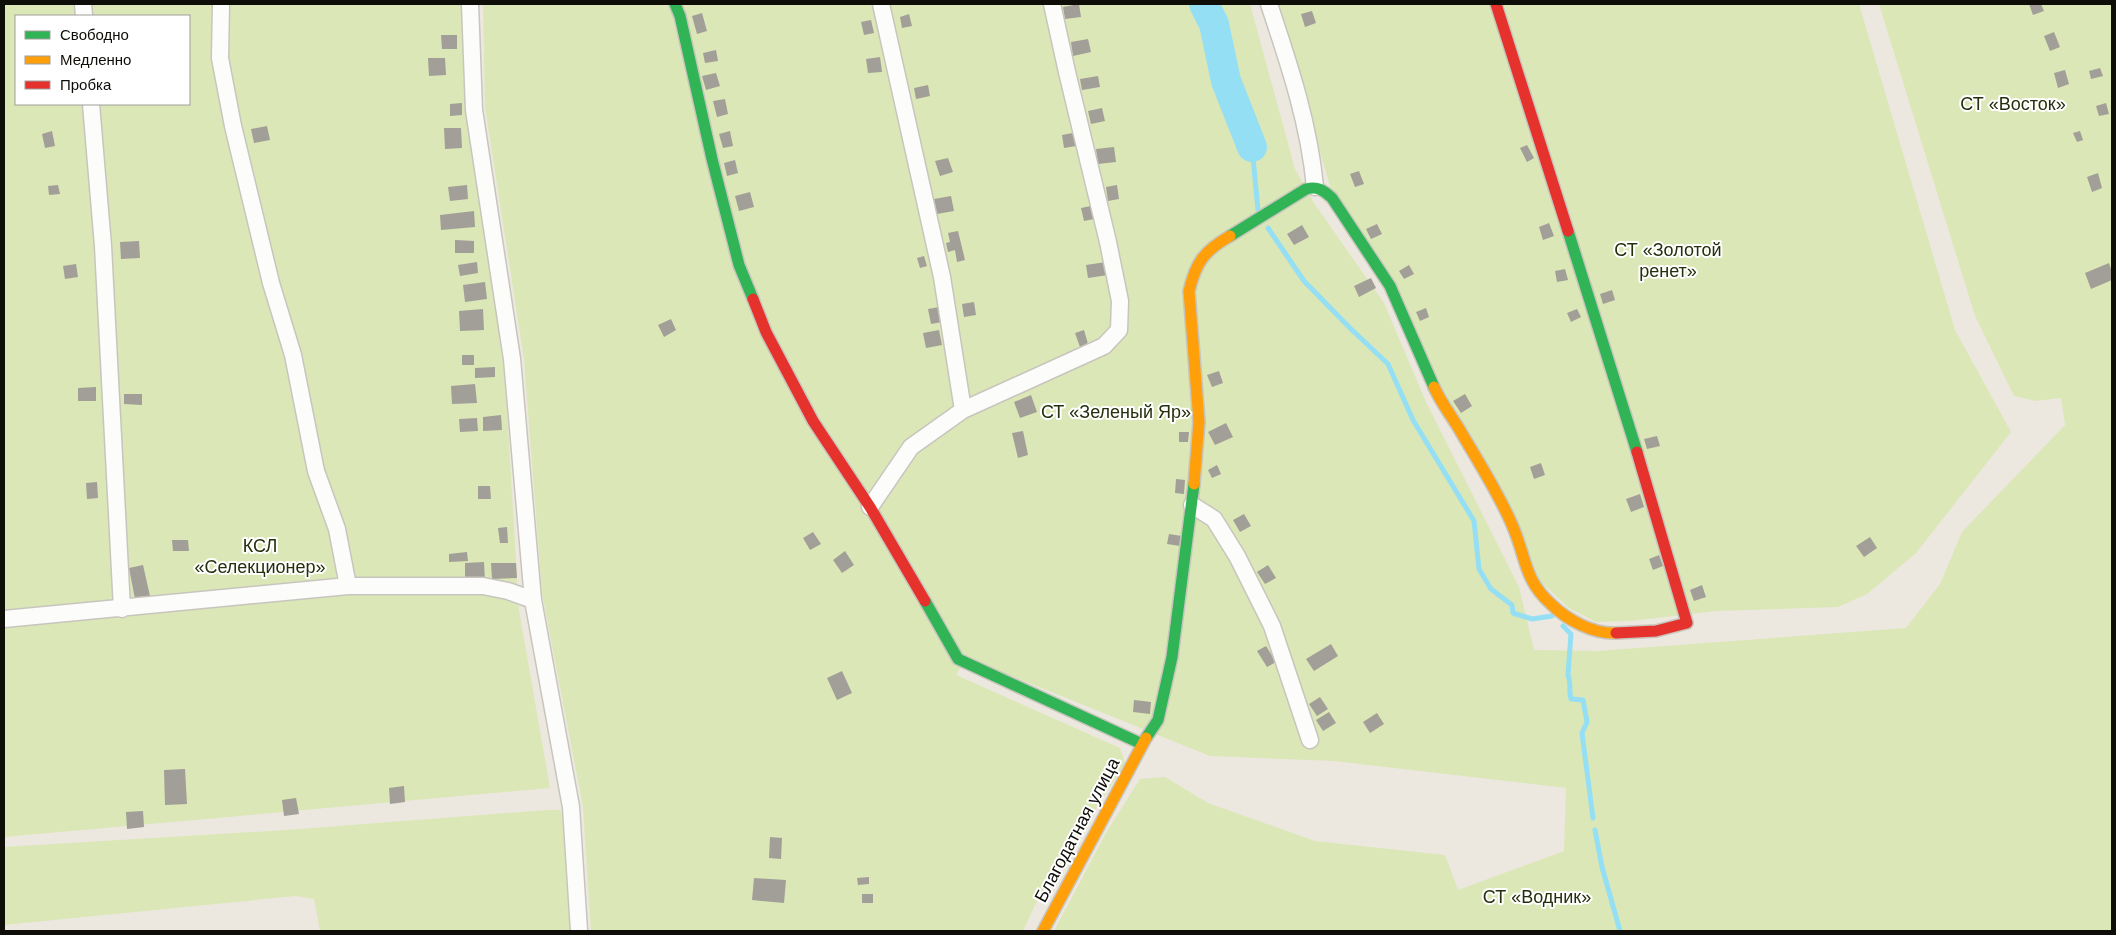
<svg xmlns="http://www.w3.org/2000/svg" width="2116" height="935" font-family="Helvetica,sans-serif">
  <rect width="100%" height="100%" fill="#ece8df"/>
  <path fill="#dbe7b6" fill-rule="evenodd" d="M4 4H461L473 149 505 378 519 610 550 788 4 837ZM16 16H189V104H16Z
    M483 4H1250L1295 169 1314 203 1384 303 1426 402 1519 587 1534 650 1597 651 1906 628 1940 584 1962 532 2065 425 2061 398 2036 401 2014 396 1975 316 1879 4H2112V931H1054L1106 833 1140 779 1165 777 1208 803 1315 841 1445 855 1458 890 1564 851 1566 788 1334 761 1210 756 967 658 956 675 1120 748 1125 763 1036 903 1023 931H591L583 807 542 593 524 359 485 107Z
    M1276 4H1859L1955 330 2011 432 1916 553 1867 594 1838 607 1717 611 1630 621 1596 622 1569 608 1542 583 1331 189Z
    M546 810H560L565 818 571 931H320L314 899 295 896 4 925V847L287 830Z"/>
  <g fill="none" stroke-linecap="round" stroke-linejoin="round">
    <path stroke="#95dff5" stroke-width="5" d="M1252 147 1258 210
      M1268 228 1304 281 1350 328 1388 364 1413 420 1474 521 1479 569 1491 589 1512 605 1513 613 1532 619 1552 616
      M1563 626 1571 634 1568 675C1572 684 1568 690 1571 699L1583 700 1587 722 1582 733 1593 818
      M1595 830 1602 867 1620 931"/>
    <path stroke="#95dff5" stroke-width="30" d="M1204 4 1214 24 1226 81 1252 147"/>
  </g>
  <path fill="#a29e98" d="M1079 4 1081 17 1065 19 1063 7Z
    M2029 4H2041L2044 11 2033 15Z
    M1312 11 1316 23 1305 27 1301 14Z
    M702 13 707 31 697 34 692 16Z
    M909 14 912 26 902 28 900 17Z
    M871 20 874 33 864 35 861 22Z
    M2054 32 2060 47 2050 51 2044 36Z
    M441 35H457V49H442Z
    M1088 39 1091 52 1073 56 1071 42Z
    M716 50 718 61 705 63 703 53Z
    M880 57 882 72 868 73 866 59Z
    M428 58H445L446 75 429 76Z
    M2100 68 2103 76 2091 79 2089 71Z
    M2065 70 2069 84 2058 88 2054 73Z
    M716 73 720 86 706 90 702 76Z
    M1098 76 1100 87 1082 90 1080 79Z
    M928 85 930 96 916 99 914 88Z
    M725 99 728 114 717 117 713 101Z
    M462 103V115L450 116V104Z
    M2106 103 2109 114 2099 116 2096 106Z
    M1102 108 1105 121 1091 124 1088 111Z
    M267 126 270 140 254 143 251 129Z
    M444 128H461L462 148 445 149Z
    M52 131 55 146 45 148 42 134Z
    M730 131 733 146 723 148 719 134Z
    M2080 131 2083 140 2077 142 2073 133Z
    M1073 133 1076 146 1064 148 1062 135Z
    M1527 145 1534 158 1527 162 1520 148Z
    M1114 147 1116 162 1098 164 1096 149Z
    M948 158 953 172 940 176 935 161Z
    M735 160 738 173 727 176 724 163Z
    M1359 171 1364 184 1355 187 1350 174Z
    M2098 173 2102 188 2092 192 2087 177Z
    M58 185 60 194 49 195 48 186Z
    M467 185 468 199 450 201 448 187Z
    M1117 185 1119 199 1108 201 1106 187Z
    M750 192 754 207 739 211 735 196Z
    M951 196 954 211 937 214 934 199Z
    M1091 206 1094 219 1084 221 1081 208Z
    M474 211 475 227 441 230 440 215Z
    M1549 223 1554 236 1543 240 1539 227Z
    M1377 224 1382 234 1371 239 1366 229Z
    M1302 225 1309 237 1294 245 1287 234Z
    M958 231 965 260 957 262 955 250 948 252 946 243 950 242 948 233Z
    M455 240 474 241V253H455Z
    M139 241 140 258 121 259 120 242Z
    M924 256 927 266 920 268 917 258Z
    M477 262 478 273 460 276 458 265Z
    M1106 262 1108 275 1088 278 1086 265Z
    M2109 263 2112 272V280L2091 289 2085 273Z
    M76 264 78 277 65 279 63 266Z
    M1409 265 1414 274 1404 279 1399 271Z
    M1565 269 1568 280 1557 282 1555 271Z
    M1371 278 1376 288 1359 297 1354 286Z
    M485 282 487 299 465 302 463 285Z
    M1612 290 1615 300 1603 304 1600 294Z
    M974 302 976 315 964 317 962 304Z
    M939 307 942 322 931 324 928 309Z
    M1426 308 1429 317 1420 321 1416 312Z
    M483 309 484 330 460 331 459 311Z
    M1577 309 1581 317 1571 322 1567 313Z
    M671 319 676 330 664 337 658 325Z
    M939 330 942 345 926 348 923 333Z
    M1084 330 1088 344 1080 347 1075 333Z
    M462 355H474V365H462Z
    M495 367V377L475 378V368Z
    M1219 371 1223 383 1212 387 1207 375Z
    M475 384 477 403 452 404 451 386Z
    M96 387V401H78V388Z
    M124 394H142V405L124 404Z
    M1465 394 1472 406 1461 413 1453 401Z
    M1031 395 1037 412 1020 418 1014 402Z
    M501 415 502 430 483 431V417Z
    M477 418 478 431 460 432 459 419Z
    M1226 423 1233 437 1215 445 1208 432Z
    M1023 431 1028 455 1018 458 1012 433Z
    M1179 432H1189L1188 442H1179Z
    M1657 436 1660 446 1647 449 1644 439Z
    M1541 463 1545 475 1534 479 1530 467Z
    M1217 465 1221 474 1212 478 1208 470Z
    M1176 479 1185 480 1184 494 1175 493Z
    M97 482 98 498 87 499 86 483Z
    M478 486H490L491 499H478Z
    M1640 494 1644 507 1631 512 1626 499Z
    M1244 514 1251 526 1240 532 1233 520Z
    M507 527 508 543H500L498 528Z
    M813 532 821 544 810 550 803 538Z
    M1169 534 1182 536 1180 546 1167 544Z
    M1870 537 1877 548 1864 557 1856 546Z
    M172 540H188L189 551H173Z
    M845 551 854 565 842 573 833 560Z
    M467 552 468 561 449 562V554Z
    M1659 555 1663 566 1653 570 1649 559Z
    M484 562 485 581H465V563Z
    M491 563H516L517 578 492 579Z
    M143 565 150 596 135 599 129 568Z
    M1268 565 1276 578 1265 584 1257 572Z
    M1702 585 1706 597 1694 601 1690 590Z
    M1331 644 1338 656 1314 671 1306 659Z
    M1266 646 1276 662 1267 667 1257 651Z
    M842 671 852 693 837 700 827 678Z
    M1320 697 1328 709 1317 716 1309 704Z
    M1134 700 1151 702 1150 714 1133 712Z
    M1329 712 1336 723 1323 731 1316 720Z
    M1377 713 1384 724 1370 733 1363 722Z
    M185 769 187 804 165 805 164 770Z
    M404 786 405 802 390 804 389 788Z
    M296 798 299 814 284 816 282 800Z
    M143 811 144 827 127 829 126 812Z
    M770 837 782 838 781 859 769 858Z
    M869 877V884L858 885 857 878Z
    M754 878 786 880 784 903 752 900Z
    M862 894H873V903H862Z"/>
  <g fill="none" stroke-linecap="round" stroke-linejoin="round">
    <defs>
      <path id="street" d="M83 4 84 16
        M221 4 220 58 233 126 271 283 293 355 316 471 337 529 348 586
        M470 4 474 110 512 359 533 600
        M881 4 942 277 963 410
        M1269 4C1289 64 1309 123 1315 187
        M91 104 103 246 122 609
        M1192 505 1214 519 1237 556 1272 626 1310 740
        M870 507 911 447 963 410 1104 346 1119 330 1120 301 1108 242 1067 72 1052 4
        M4 619 348 586H483L508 591 533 600 571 807 579 931"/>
      <path id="fast" d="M675 4 680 16 712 159 739 265 753 299
        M1568 231 1637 452
        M1230 236 1306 189C1318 186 1323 190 1332 198L1390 286 1434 387
        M925 601 958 659 1142 744
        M1146 738 1158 720 1172 657 1194 484"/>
      <path id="slow" d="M1434 387C1440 401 1450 414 1458 427 1476 458 1499 493 1513 527 1526 557 1524 580 1551 604 1567 620 1593 634 1616 633
        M1194 484 1199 422 1189 291C1196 262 1204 251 1230 236
        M1043 931 1146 738"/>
      <path id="jam" d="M1496 4 1568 231
        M753 299 766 332 813 421 870 507 925 601
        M1616 633 1656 631 1687 623 1637 452"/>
    </defs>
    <use href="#street" stroke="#c8c5be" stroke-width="19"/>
    <use href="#fast" stroke="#c8c5be" stroke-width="14"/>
    <use href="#slow" stroke="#c8c5be" stroke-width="14"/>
    <use href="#jam" stroke="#c8c5be" stroke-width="14"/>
    <use href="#street" stroke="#fcfcfa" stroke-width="16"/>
    <use href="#fast" stroke="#30b455" stroke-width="11"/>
    <use href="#slow" stroke="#ff9f0a" stroke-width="11"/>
    <use href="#jam" stroke="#e5322d" stroke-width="11"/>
  </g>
  <g text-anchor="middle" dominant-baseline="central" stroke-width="4" stroke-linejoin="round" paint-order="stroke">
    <g font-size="18" fill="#252f0c" stroke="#fff">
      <text x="2013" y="104">СТ «Восток»</text>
      <text x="1668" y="250">СТ «Золотой<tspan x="1668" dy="21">ренет»</tspan></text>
      <text x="1116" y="412">СТ «Зеленый Яр»</text>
      <text x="260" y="546">КСЛ<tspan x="260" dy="21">«Селекционер»</tspan></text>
      <text x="1537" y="897">СТ «Водник»</text>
    </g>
    <g font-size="18" fill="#0f0d07" stroke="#fff">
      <text transform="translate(1077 830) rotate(-62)">Благодатная улица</text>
    </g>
  </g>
  <rect width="2116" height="935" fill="none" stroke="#0f0d07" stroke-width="10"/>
  <rect x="15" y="15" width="175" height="90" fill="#ffffff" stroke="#9f9e9c"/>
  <rect x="25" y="31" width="25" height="8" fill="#30b455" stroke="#9f9e9c"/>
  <text x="60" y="40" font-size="15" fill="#0f0d07">Свободно</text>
  <rect x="25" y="56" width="25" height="8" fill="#ff9f0a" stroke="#9f9e9c"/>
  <text x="60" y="65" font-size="15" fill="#0f0d07">Медленно</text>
  <rect x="25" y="81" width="25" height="8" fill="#e5322d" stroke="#9f9e9c"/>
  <text x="60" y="90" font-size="15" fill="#0f0d07">Пробка</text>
</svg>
